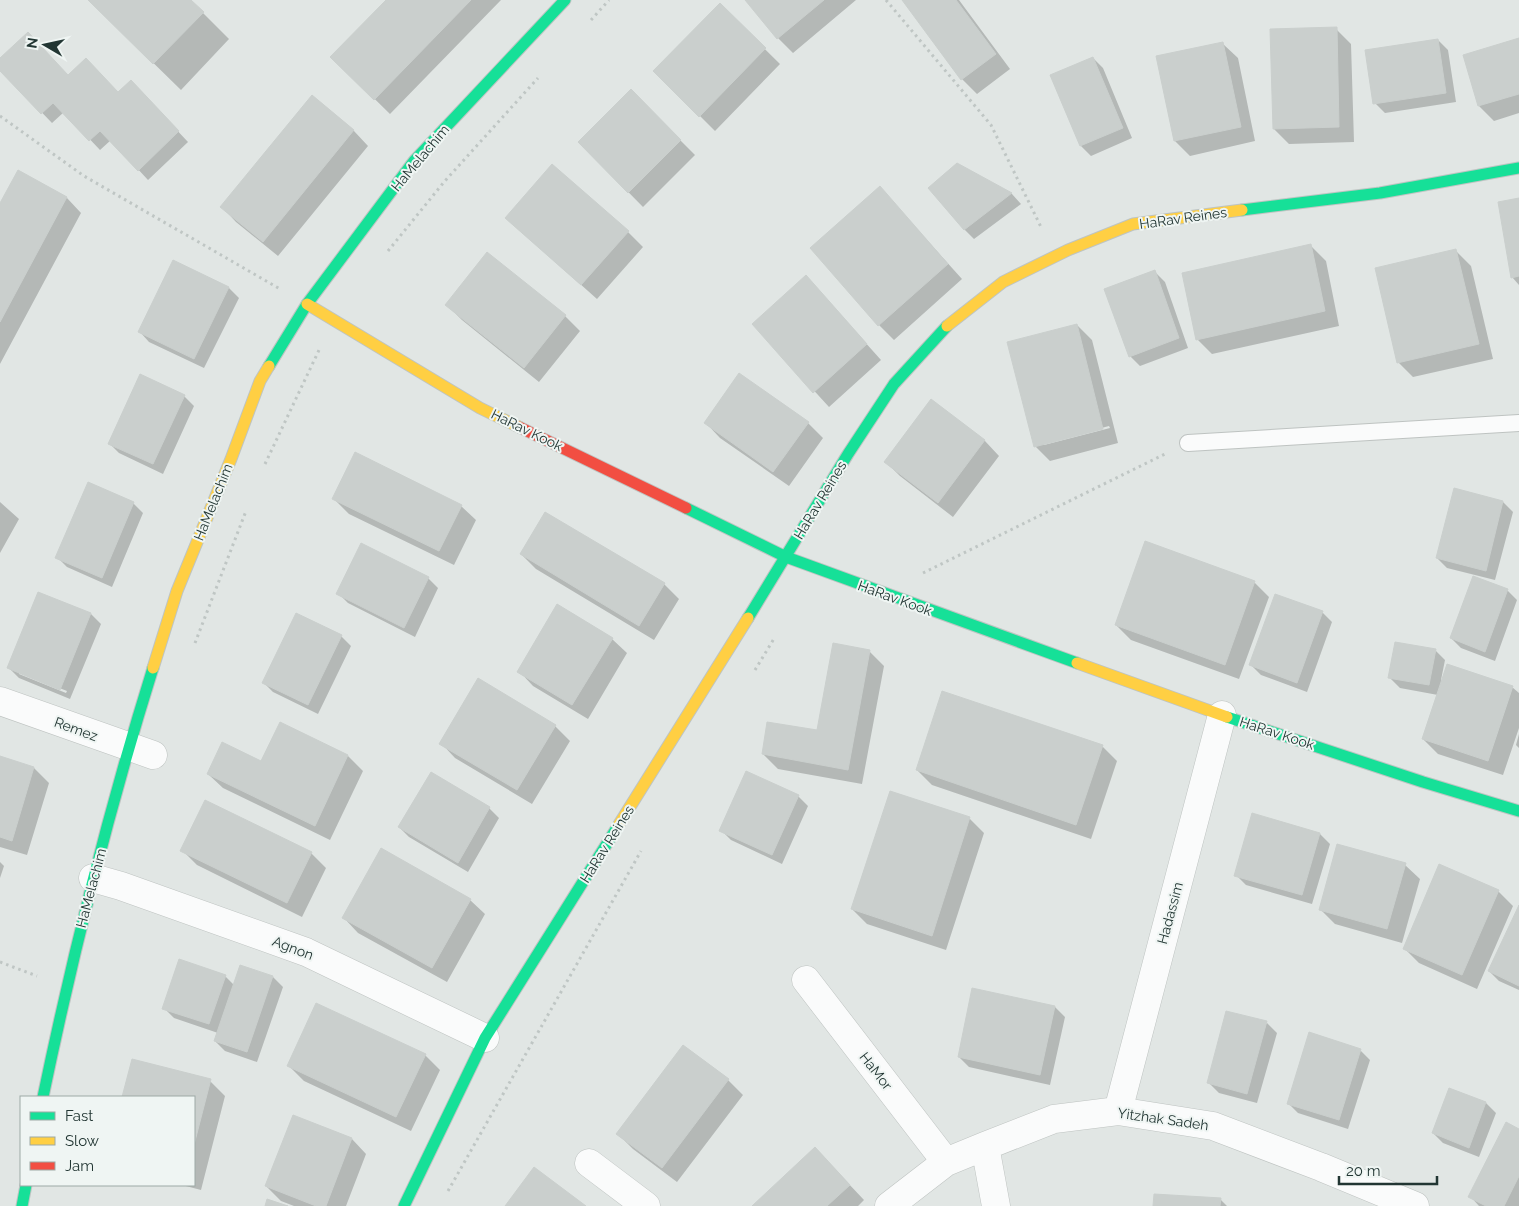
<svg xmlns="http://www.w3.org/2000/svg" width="1519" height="1206" font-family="Raleway,sans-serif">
  <rect width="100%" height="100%" fill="#e1e6e4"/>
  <path fill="#0003" fill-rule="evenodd" d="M89 0H190L229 39 181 90Z
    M388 0H501L390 114 332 57Z
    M747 0H856L793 53 778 38Z
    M903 0H959L1010 69 977 94 962 79Z
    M720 5 780 64 715 131 655 71Z
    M1336 29 1351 44 1354 142 1289 144 1274 129Z
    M1519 39V113L1494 121 1479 106Z
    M1438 40 1448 50 1456 102 1385 113 1375 103Z
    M1223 44 1238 58 1255 141 1190 156 1175 141Z
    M1093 58 1103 68 1132 138 1091 156 1081 146 1051 76Z
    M0 60 69 77 118 94 141 92 188 142 148 180 111 140 100 150 64 112 52 123 0 69Z
    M631 91 695 155 643 207 579 142Z
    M312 96 354 131 368 146 278 256 236 222 222 207Z
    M957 165 1012 194 1021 204 974 239 964 229Z
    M18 172 67 198 81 213 0 364V206Z
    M880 188 962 279 894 340 879 325Z
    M1519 199V285L1512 277Z
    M506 218 628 232 643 247 597 299Z
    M1311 246 1326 261 1339 326 1212 354 1197 339Z
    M1456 251 1471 266 1493 359 1413 377 1398 362Z
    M174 262 229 288 239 298 204 368 149 342 140 332Z
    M1155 272 1165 282 1188 348 1140 366 1130 356Z
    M820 292 881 360 829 407 753 324Z
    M447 305 565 316 580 331 539 382 462 320Z
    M1077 325 1092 340 1118 443 1050 461 1035 446ZM1109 426 1110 428 1044 445V443Z
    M184 396 194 406 163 474 119 453 109 443Z
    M931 401 985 441 999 456 953 517 900 476 886 462Z
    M706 423H808L823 438 789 486 720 438Z
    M334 499 461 506 476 520 454 565 349 514Z
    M0 502 19 519 0 553Z
    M1503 502 1513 512 1495 580 1447 568 1437 558Z
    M133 503 143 513 112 587 67 567 57 557Z
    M521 554 664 584 679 599 654 640 536 569Z
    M428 578 438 588 415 637 348 603 338 593Z
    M1254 582 1269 597 1239 679 1131 640 1116 625Z
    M1507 590 1517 600 1495 661 1461 648 1451 638Z
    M1322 612 1332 622 1307 692 1261 675 1251 665Z
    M91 614 101 624 70 699 19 678 9 668ZM19 672 67 691 66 693 19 674Z
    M341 636 351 646 318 714 273 692 263 682Z
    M612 639 627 653 588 719 533 686 519 671Z
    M1435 650 1445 660 1441 680 1512 687 1519 693V728L1503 775 1438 754 1423 739 1438 695 1400 688 1390 678Z
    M869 651 884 666 862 784 778 769 763 754 818 732Z
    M280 724 348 756 363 771 330 840 223 788 208 774 261 762Z
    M555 726 570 741 532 804 455 758 441 743Z
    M1519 734V748L1516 745Z
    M1102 746 1117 761 1091 839 932 785 917 770Z
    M0 758 34 768 49 783 27 855 0 847Z
    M890 793 970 819 984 833 946 950 867 924 852 909Z
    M798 796 808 806 782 864 731 840 721 830Z
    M489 808 499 818 468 872 409 837 399 827Z
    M1320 834 1330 844 1312 904 1246 885 1236 875Z
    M182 850 311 853 326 868 302 917 197 865Z
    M0 862 4 866 0 878Z
    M1405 865 1420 879 1402 943 1335 924 1320 909Z
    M1498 891 1513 906 1477 989 1419 963 1404 948Z
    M470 900 485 914 447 982 358 933 344 918Z
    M1519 908V990L1499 981 1489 971Z
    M225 976 234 985 273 977 283 987 257 1062 225 1051 215 1041 218 1033 174 1018 164 1008Z
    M973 989 1055 1007 1065 1017 1050 1085 969 1067 959 1057Z
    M1267 1023 1277 1033 1257 1103 1219 1093 1209 1083Z
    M1360 1050 1370 1060 1348 1129 1298 1113 1288 1103Z
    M425 1055 440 1070 411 1131 304 1081 289 1066Z
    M133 1061 210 1081 225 1096 201 1190 182 1185H194V1097H124Z
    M728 1080 743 1095 677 1182 633 1149 618 1134Z
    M1486 1103 1496 1113 1479 1157 1443 1143 1433 1133Z
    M1519 1130V1206H1479L1470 1196Z
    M352 1139 366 1154 346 1206H294L281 1201 266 1186Z
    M815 1148 864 1200 858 1206H754Z
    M1220 1199 1227 1206H1154Z"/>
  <path fill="#cacfcd" stroke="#cacfcd" d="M88 0H191L204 12 153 64Z
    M386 0H471L374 100 330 57Z
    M745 0H824L777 39Z
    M902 0H956L996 54 961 80Z
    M720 3 766 48 699 117 653 71Z
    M1337 27 1339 127 1273 129 1270 29Z
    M28 32 68 75 86 58 118 92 131 80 179 131 138 171 100 131 89 141 53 103 41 114 0 71V58Z
    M1519 38V94L1478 106 1463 55Z
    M1438 39 1446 93 1373 104 1365 50Z
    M1223 42 1241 127 1174 141 1156 56Z
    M1093 57 1123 128 1080 146 1050 75Z
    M631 89 681 140 628 193 578 142Z
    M312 95 354 130 263 242 220 207Z
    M957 163 1012 193 964 230 928 188Z
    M552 164 629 231 581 285 505 218Z
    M18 170 67 197 0 322V203Z
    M880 186 948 264 878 326 810 248Z
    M1519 198V276L1511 278 1498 202Z
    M1311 244 1325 311 1196 340 1182 273Z
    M1456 249 1479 344 1397 363 1375 268Z
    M487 252 566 315 524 368 445 305Z
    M173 260 229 287 194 359 138 332Z
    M1155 270 1179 338 1129 357 1104 289Z
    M806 275 867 344 813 393 752 324Z
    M1077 324 1103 429 1034 447 1007 342Z
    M739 373 809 422 773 472 704 423Z
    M140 374 185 395 153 464 108 444Z
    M931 399 985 440 938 503 884 462Z
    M355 452 462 505 439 551 332 499Z
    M88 482 134 502 102 578 55 558Z
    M1454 488 1503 501 1486 571 1436 558Z
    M545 512 665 583 639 626 520 554Z
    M1145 541 1255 581 1225 665 1115 625Z
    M361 543 429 577 404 628 336 594Z
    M1473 576 1508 589 1485 652 1450 638Z
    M38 592 91 613 60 690 7 668Z
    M1275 594 1323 611 1297 683 1249 665Z
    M557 604 613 638 572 705 517 672Z
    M296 613 342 635 308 705 262 683Z
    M1395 642 1436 649 1429 685 1388 678Z
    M833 643 870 650 848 770 762 754 767 722 817 730Z
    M1447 664 1513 686 1488 761 1422 739Z
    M478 678 556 725 517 790 439 744Z
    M942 691 1103 745 1076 825 916 770Z
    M280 722 348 755 315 826 207 774 222 742 261 761Z
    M0 756 34 767 12 841 0 837Z
    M746 771 799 795 772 855 719 831Z
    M431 772 490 807 458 863 398 827Z
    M890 791 970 817 932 936 851 909Z
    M205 800 312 852 287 903 180 851Z
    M1252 813 1320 833 1302 895 1234 876Z
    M1337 844 1406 863 1387 929 1319 910Z
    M381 848 471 899 432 968 342 918Z
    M1439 864 1499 890 1462 975 1403 949Z
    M1519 905V986L1488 971Z
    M179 959 226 975 209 1024 162 1009Z
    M240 965 273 976 247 1052 214 1041Z
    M972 988 1055 1006 1040 1075 958 1057Z
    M316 1003 426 1054 396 1117 287 1066Z
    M1226 1011 1267 1021 1247 1094 1207 1083Z
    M1309 1032 1361 1049 1339 1120 1287 1104Z
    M683 1045 729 1079 662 1168 616 1134Z
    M132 1059 211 1079 194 1145V1097H122Z
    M1449 1088 1486 1102 1469 1148 1432 1133Z
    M293 1115 352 1138 326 1206H316L265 1186Z
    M1506 1122 1519 1129V1176L1504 1206H1486L1468 1197Z
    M815 1147 850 1185 827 1206H752Z
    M534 1167 586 1206H505Z
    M1154 1194 1221 1198 1220 1206H1153Z
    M267 1199 288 1206H265Z"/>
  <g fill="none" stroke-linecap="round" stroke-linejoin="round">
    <defs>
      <path id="lane" d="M1188 443 1519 423"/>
      <path id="street" d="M0 701 153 755
        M93 878 121 886 306 952 485 1038
        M806 980 946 1162
        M1118 1111 1222 715
        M985 1146 996 1206
        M589 1163 646 1206
        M889 1206 946 1162 985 1146 1054 1119 1118 1111 1213 1126 1321 1167 1415 1206"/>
      <path id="fast" d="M1242 210 1380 193 1519 168
        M269 366 307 304 414 161 565 0
        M686 508 786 557 1077 663
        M748 618 848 454 894 384 947 326
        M1227 717 1423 782 1519 811
        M43 1097C73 953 109 809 153 668
        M22 1206 26 1185
        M404 1206 485 1038 618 826"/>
      <path id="slow" d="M307 304 480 408 519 427
        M947 326 1003 282 1068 250 1133 224 1242 210
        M1077 663 1227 717
        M153 668 177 591 231 459 260 381 269 366
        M618 826 748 618"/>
      <path id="jam" d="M519 427 686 508"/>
    </defs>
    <use href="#lane" stroke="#bec3c1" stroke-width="18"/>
    <use href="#street" stroke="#bec3c1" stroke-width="29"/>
    <use href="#fast" stroke="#bec4c2" stroke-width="13"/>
    <use href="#slow" stroke="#bec4c2" stroke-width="13"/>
    <use href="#jam" stroke="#bec4c2" stroke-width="13"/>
    <path stroke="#bfc6c4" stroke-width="3" stroke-dasharray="2.5 4" stroke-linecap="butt" d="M886 0 991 125 1042 229
      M591 20 609 0
      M0 116 84 176 280 289
      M388 251 444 182 538 78
      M265 464 320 348
      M923 573 1167 453
      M195 643 246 511
      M755 670 775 637
      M0 962 37 976
      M448 1191 641 851"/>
    <use href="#lane" stroke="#fafbfb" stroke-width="16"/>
    <use href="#street" stroke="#fafbfb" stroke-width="28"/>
    <use href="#fast" stroke="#16e098" stroke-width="11"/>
    <use href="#slow" stroke="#ffcf43" stroke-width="11"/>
    <use href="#jam" stroke="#f24e42" stroke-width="11"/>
  </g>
  <g text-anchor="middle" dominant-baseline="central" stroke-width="4" stroke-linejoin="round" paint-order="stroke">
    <g font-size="14" fill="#223633" stroke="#eff5f3">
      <text transform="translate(420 158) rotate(-50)">HaMelachim</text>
      <text transform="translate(1183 218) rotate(-8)">HaRav Reines</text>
      <text transform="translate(527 430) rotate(26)">HaRav Kook</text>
      <text transform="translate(820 500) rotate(-59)">HaRav Reines</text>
      <text transform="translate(213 502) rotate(-68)">HaMelachim</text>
      <text transform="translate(895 598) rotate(20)">HaRav Kook</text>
      <text transform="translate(76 729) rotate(20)">Remez</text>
      <text transform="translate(1277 733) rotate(18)">HaRav Kook</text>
      <text transform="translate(607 844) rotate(-58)">HaRav Reines</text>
      <text transform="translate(91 888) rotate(-75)">HaMelachim</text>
      <text transform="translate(1170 913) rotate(-75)">Hadassim</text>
      <text transform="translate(293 948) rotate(21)">Agnon</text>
      <text transform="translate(876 1071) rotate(52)">HaMor</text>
      <text transform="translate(1163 1119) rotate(8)">Yitzhak Sadeh</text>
    </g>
  </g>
  <rect x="20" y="1096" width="175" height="90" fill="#eff5f3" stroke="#9da9a6"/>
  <rect x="30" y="1112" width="25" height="8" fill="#16e098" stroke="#9da9a6"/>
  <text x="65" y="1121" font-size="15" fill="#223633">Fast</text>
  <rect x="30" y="1137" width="25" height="8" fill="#ffcf43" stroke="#9da9a6"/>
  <text x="65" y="1146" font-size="15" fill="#223633">Slow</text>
  <rect x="30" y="1162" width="25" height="8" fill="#f24e42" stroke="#9da9a6"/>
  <text x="65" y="1171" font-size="15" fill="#223633">Jam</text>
  <g transform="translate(45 45) rotate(279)" stroke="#eff5f3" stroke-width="4" paint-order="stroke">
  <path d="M0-4L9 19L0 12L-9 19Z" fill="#223633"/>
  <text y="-8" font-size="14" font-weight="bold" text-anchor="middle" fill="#223633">N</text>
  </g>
  <path d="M1339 1176v8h98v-8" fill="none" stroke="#223633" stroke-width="2.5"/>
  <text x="1346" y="1176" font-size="15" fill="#223633" stroke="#eff5f3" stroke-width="4" paint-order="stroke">20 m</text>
</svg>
